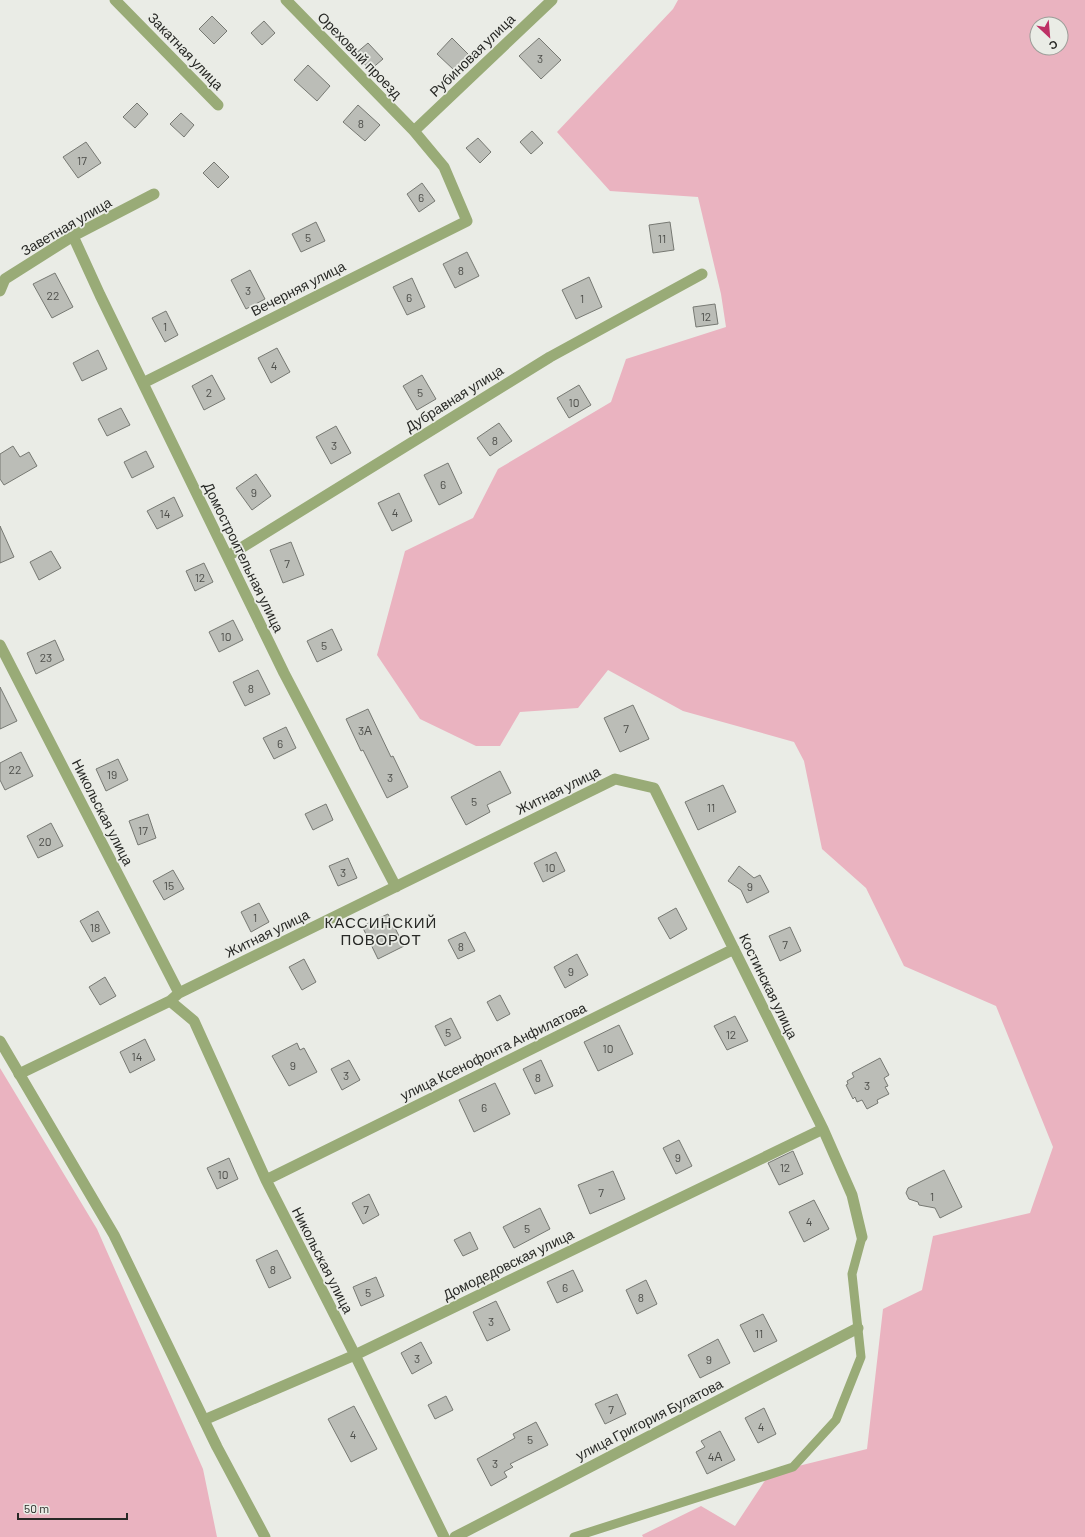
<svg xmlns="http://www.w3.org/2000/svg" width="1085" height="1537" font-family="Barlow,sans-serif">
  <rect width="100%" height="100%" fill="#eaece6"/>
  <path fill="#eab3c0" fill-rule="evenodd" d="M678 0H1085V1537H643L642 1535 701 1506 735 1526 770 1473 867 1449 883 1309 922 1290 933 1236 1030 1213 1053 1147 996 1006 904 966 866 888 822 849 804 761 794 742 683 711 608 670 578 708 520 712 500 746H476L420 719 377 655 405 551 473 518 498 469 611 402 626 359 726 327 721 294 698 197 610 191 557 132 673 9ZM1037 24H1061V48H1037Z
    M0 1068 97 1229 203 1469 217 1537H0Z"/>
  <path fill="#bbbdb7" stroke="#777973" d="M212 16 227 31 214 44 199 29Z
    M264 21 275 33 262 45 251 33Z
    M452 38 469 55 454 70 437 54Z
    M539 38 561 60 541 79 519 56Z
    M368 43 383 59 370 70 355 54Z
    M308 65 330 86 317 101 294 80Z
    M137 103 148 114 135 128 123 117Z
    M358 105 380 125 365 141 343 122Z
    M181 113 194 125 184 137 170 124Z
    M532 131 543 143 531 154 520 142Z
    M478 138 491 152 480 163 466 148Z
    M86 142 101 163 78 178 63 157Z
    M214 162 229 177 218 188 203 173Z
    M422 183 435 201 419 212 407 194Z
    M316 222 325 241 301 252 292 234Z
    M670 222 674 250 653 253 649 225Z
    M467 252 479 276 455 288 443 264Z
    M250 270 265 299 246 309 231 280Z
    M55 273 73 307 52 318 33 284Z
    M589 277 602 307 576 319 562 290Z
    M412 278 425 307 407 315 393 287Z
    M715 304 718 324 696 327 693 307Z
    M166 311 178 335 165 342 152 318Z
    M277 348 290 372 271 383 258 358Z
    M98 350 107 369 82 381 73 363Z
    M212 375 225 399 204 410 192 386Z
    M422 375 436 399 417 410 403 386Z
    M579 385 591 405 569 418 557 398Z
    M121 408 130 425 107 436 98 419Z
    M499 423 512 441 490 456 477 438Z
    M336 426 351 453 331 464 316 437Z
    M13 446 20 457 29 452 37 466 4 485 0 479V454Z
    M146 451 154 467 132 478 124 462Z
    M448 463 462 493 439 505 424 475Z
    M256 474 271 496 252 510 236 488Z
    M399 493 412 521 392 531 378 503Z
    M174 497 183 516 157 529 147 511Z
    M0 526 14 557 0 563Z
    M291 542 304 575 283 583 270 550Z
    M51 551 61 568 39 580 30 562Z
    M204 563 213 582 195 591 186 571Z
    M233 620 243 640 219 652 209 632Z
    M332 629 342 650 317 662 307 641Z
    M55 640 64 660 36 674 27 653Z
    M258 670 270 694 245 706 233 682Z
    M0 687 17 721 0 729Z
    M633 705 649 739 620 752 604 718Z
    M368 709 391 757 393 756 408 787 387 798 363 750 361 751 346 719Z
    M286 727 296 748 274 759 263 738Z
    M21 752 33 776 5 790 0 780V763Z
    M118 759 128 780 106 791 96 769Z
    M500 771 511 793 487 805 490 812 466 825 451 797Z
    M723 785 736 812 698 830 685 802Z
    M326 804 333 820 313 830 305 814Z
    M148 814 156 838 138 845 129 821Z
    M51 823 63 846 38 858 27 836Z
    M556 852 565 871 543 882 534 863Z
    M348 858 357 878 338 886 329 866Z
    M739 866 754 878 760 875 769 892 747 903 741 890 728 881Z
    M173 870 184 889 164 900 153 881Z
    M259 903 269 922 251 932 241 912Z
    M676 908 687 929 670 939 658 918Z
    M98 911 110 933 92 942 80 921Z
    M388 914 404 946 378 959 362 926Z
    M790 927 801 951 780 961 769 936Z
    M465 932 475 951 458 959 448 940Z
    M577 954 588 975 565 988 554 967Z
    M304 959 316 982 302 990 289 967Z
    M105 977 116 996 100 1005 89 987Z
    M500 995 510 1014 497 1021 487 1002Z
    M735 1016 748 1041 727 1050 714 1026Z
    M451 1018 461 1038 445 1046 435 1026Z
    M619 1025 633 1054 598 1071 584 1042Z
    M145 1039 155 1060 130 1073 120 1052Z
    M297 1043 300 1050 304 1048 317 1072 289 1086 272 1056Z
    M880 1058 889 1075 884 1078 888 1086 885 1087 889 1094 877 1100 878 1103 867 1109 862 1100 857 1102 855 1097 853 1099 846 1085 848 1084 847 1081 854 1077 852 1073Z
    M349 1060 360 1080 342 1090 331 1069Z
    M541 1060 553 1086 535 1094 523 1069Z
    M495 1083 510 1114 474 1132 459 1100Z
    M679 1140 692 1166 676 1174 663 1148Z
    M793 1151 803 1174 779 1185 768 1163Z
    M229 1158 238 1179 217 1189 207 1168Z
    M944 1170 962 1207 940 1218 935 1208 919 1205 918 1202 909 1199 906 1193 908 1188Z
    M613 1171 625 1199 590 1214 578 1185Z
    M369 1194 379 1215 363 1224 352 1203Z
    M814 1200 829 1229 804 1242 789 1212Z
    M540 1208 550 1229 514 1248 503 1227Z
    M470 1232 478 1249 463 1256 454 1240Z
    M277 1250 291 1278 269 1288 256 1260Z
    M573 1270 583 1291 557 1303 547 1282Z
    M376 1277 384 1296 361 1306 353 1287Z
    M646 1280 657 1304 637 1314 626 1290Z
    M496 1301 510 1330 487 1341 473 1312Z
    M763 1314 777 1341 754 1352 740 1325Z
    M718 1339 730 1363 700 1378 688 1355Z
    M421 1342 432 1363 412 1374 401 1353Z
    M617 1394 626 1414 605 1424 595 1404Z
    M446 1396 453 1410 435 1419 428 1405Z
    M354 1406 377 1449 351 1462 328 1419Z
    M764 1408 776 1434 758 1443 745 1418Z
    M536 1422 548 1445 510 1464 513 1467 504 1472 507 1477 491 1486 477 1459 515 1438 513 1434Z
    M720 1431 735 1460 707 1474 696 1452 705 1447 701 1441Z"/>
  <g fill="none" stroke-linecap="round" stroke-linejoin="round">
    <path stroke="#99ab77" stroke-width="9" d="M574 1537 793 1467 836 1420 861 1357 852 1274 862 1237"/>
    <path stroke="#99ab77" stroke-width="11" d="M115 0 218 105
      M414 131 552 0
      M73 236 100 295 284 673 396 887
      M0 291 5 279 73 236 154 194
      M143 383 467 221 444 167 414 131 286 0
      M228 556 550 357 702 274
      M0 645 179 993
      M170 1001 194 1021 266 1180 355 1355 444 1537
      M19 1074 170 1001 179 993 615 779 654 788 823 1129 852 1195 862 1237
      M266 1180 734 949
      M204 1420 355 1355 823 1129
      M455 1537 858 1328"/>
    <path stroke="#99ab77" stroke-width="11" d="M0 1041 114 1235 217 1447 265 1537"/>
  </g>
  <g text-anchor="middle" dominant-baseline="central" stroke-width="3.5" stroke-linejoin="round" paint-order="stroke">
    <g font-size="12" fill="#4d4e4a">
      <text x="540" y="58">3</text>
      <text x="361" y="123">8</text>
      <text x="82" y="160">17</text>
      <text x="421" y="197">6</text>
      <text x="308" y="237">5</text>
      <text x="662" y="238">11</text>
      <text x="461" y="270">8</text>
      <text x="248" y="290">3</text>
      <text x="53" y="295">22</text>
      <text x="409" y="297">6</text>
      <text x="582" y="298">1</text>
      <text x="706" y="316">12</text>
      <text x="165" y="326">1</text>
      <text x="274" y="365">4</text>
      <text x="209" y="392">2</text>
      <text x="420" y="392">5</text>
      <text x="574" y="402">10</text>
      <text x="495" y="440">8</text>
      <text x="334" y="445">3</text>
      <text x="443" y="484">6</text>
      <text x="254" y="492">9</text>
      <text x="395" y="512">4</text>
      <text x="165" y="513">14</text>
      <text x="287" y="563">7</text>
      <text x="200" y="577">12</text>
      <text x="226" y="636">10</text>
      <text x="324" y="645">5</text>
      <text x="46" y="657">23</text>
      <text x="251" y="688">8</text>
      <text x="626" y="728">7</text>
      <text x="365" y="730">3А</text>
      <text x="280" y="743">6</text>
      <text x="15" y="769">22</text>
      <text x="112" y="774">19</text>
      <text x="390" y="777">3</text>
      <text x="474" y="801">5</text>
      <text x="711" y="807">11</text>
      <text x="143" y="830">17</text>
      <text x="45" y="841">20</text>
      <text x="550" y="867">10</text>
      <text x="343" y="872">3</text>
      <text x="169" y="885">15</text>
      <text x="750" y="886">9</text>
      <text x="255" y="917">1</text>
      <text x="95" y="927">18</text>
      <text x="785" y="944">7</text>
      <text x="461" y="946">8</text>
      <text x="571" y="971">9</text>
      <text x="448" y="1032">5</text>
      <text x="731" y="1034">12</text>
      <text x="608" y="1048">10</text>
      <text x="137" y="1056">14</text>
      <text x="293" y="1065">9</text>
      <text x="346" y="1075">3</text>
      <text x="538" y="1077">8</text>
      <text x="867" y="1085">3</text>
      <text x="484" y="1107">6</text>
      <text x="678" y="1157">9</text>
      <text x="785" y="1167">12</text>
      <text x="223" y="1174">10</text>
      <text x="601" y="1192">7</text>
      <text x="932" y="1196">1</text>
      <text x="366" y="1209">7</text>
      <text x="809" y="1221">4</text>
      <text x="527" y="1228">5</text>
      <text x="273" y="1269">8</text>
      <text x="565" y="1287">6</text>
      <text x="368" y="1292">5</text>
      <text x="641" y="1297">8</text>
      <text x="491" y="1321">3</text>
      <text x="759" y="1333">11</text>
      <text x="417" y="1358">3</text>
      <text x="709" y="1359">9</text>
      <text x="611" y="1409">7</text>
      <text x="761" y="1426">4</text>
      <text x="353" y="1434">4</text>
      <text x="530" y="1439">5</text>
      <text x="715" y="1456">4А</text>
      <text x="495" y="1463">3</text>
    </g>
    <g font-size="14" fill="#282926" stroke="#eaece6">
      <text transform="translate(186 51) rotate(46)">Закатная улица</text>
      <text transform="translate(360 55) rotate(46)">Ореховый проезд</text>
      <text transform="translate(472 55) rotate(-44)">Рубиновая улица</text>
      <text transform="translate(66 226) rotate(-30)">Заветная улица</text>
      <text transform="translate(298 288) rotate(-27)">Вечерняя улица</text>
      <text transform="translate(454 398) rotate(-32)">Дубравная улица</text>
      <text transform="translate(244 557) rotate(64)">Домостроительная улица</text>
      <text transform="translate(558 790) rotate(-26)">Житная улица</text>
      <text transform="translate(103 812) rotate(63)">Никольская улица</text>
      <text transform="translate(267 933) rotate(-26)">Житная улица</text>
      <text transform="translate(769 986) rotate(64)">Костинская улица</text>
      <text transform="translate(493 1051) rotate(-26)">улица Ксенофонта Анфилатова</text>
      <text transform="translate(323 1260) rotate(63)">Никольская улица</text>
      <text transform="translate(508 1264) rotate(-26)">Домодедовская улица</text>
      <text transform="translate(649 1419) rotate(-27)">улица Григория Булатова</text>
    </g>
    <g font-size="15" letter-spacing="1" fill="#282926" stroke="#eaece6">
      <text x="381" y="922">КАССИНСКИЙ<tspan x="381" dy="17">ПОВОРОТ</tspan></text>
    </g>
  </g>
  <g transform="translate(1049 36) rotate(154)"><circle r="19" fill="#eaece6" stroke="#9c9e99"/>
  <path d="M0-3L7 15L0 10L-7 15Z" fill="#bd3166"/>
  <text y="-6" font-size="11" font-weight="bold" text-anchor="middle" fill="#282926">С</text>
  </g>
  <path d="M18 1513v6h109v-6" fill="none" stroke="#282926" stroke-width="2"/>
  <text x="24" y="1513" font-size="12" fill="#282926" stroke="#eaece6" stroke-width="3" paint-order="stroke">50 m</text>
</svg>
